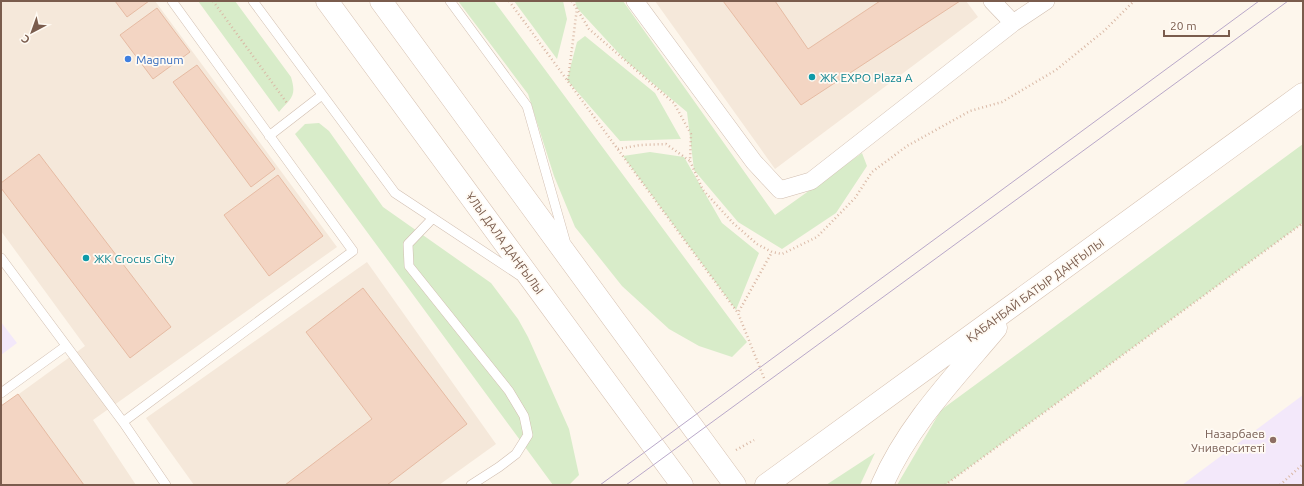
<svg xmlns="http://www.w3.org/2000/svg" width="1304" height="486" font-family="Ubuntu,sans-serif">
  <rect width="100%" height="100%" fill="#fdf6ec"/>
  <path fill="#f5e8da" d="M1 1H155L337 247 93 420 136 485H1V407L85 346 1 231Z
    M655 1H966L978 17 775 169Z
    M367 262 496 444 439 485H194L146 418Z"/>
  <path fill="#f3e8fa" d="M1 322 17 343 1 355Z
    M1303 395V485H1182Z"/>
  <path fill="#d8ecc9" d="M198 1H235L291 77C297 97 291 98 279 112Z
    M458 1H494L747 342 732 357 699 346 669 329 622 286 575 227 554 176 528 94Z
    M514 1H563L567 19 557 59Z
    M575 1H623L775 215 862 153 867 166 836 213 782 249 738 222 694 170 687 112 626 61 577 8Z
    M585 36 655 93 681 139 620 141 567 80 577 42Z
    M319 123 329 131 383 207 491 283 518 319 528 337 569 429 579 475 569 485H553L295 134 305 124Z
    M1303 144V223L945 485H897L941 410Z
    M650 152 684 157 722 223 759 253 736 310 623 156Z
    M875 453 860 485H826Z"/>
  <path fill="#f3d5c3" stroke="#e6bba3" d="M115 1H149L127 17Z
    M723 1H775L808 49 880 1H960L801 105Z
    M157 8 190 52 153 79 120 35Z
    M197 65 275 169 251 187 173 82Z
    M39 154 171 327 130 358 1 188V183Z
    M278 175 323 236 269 276 224 215Z
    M363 288 467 424 387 485H285L372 419 306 332Z
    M18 394 84 485H1V406Z"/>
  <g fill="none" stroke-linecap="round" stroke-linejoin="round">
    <defs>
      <path id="service" d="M253 1 395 193 519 275
        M450 1 527 106 565 240
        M269 136 322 95
        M433 218 408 244 409 266 509 391 524 416 528 435 516 454 499 467 471 485
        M1 258 123 422 353 251 172 1
        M1 393 66 346
        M123 422 166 485"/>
      <path id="minor" d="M635 1 754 162 780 190 811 181 1013 23 1046 1
        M992 1 1013 23"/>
      <path id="secondary" d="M327 1 682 485
        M381 1 735 485
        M766 485 1303 94
        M882 485C908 425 954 378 996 328"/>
    </defs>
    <use href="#service" stroke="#d1beb0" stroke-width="10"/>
    <use href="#minor" stroke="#d1beb0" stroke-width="18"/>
    <use href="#secondary" stroke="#d6c0b0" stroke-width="23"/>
    <path stroke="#d9b8a5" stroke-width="2.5" stroke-dasharray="1 3" stroke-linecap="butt" d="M213 1 287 103
      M509 1 738 313
      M572 1 589 29 674 103 691 134 690 161 703 190 733 223 757 244 772 252 782 254 817 237 855 198 872 172 907 146 970 111 1002 102 1056 70 1104 31 1134 1
      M568 80 577 8
      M618 149 640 145 666 144 690 161
      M764 378 738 313 772 252
      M736 450 754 440
      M945 485 1303 223
      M1280 485 1303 464"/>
    <use href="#service" stroke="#fff" stroke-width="9"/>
    <use href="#minor" stroke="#fff" stroke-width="17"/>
    <use href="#secondary" stroke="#fff" stroke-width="22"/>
    <path stroke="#b9a8c9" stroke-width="1" d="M600 485 1259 1
      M626 485 1288 1"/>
  </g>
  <circle fill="#3f7fe0" stroke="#fffaf3" stroke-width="1.5" cx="128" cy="59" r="4"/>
  <g fill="#0f9aa8" stroke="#fffaf3" stroke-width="1.5">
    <circle cx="812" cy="77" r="4"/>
    <circle cx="86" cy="258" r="4"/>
  </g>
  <circle fill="#8d6e63" stroke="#fffaf3" stroke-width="1.5" cx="1273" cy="440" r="4"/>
  <g text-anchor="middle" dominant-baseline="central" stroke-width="3.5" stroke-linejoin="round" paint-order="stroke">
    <g font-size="12" fill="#366cbe" stroke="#fffaf3" text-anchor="start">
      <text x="136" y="59">Magnum</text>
    </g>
    <g font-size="12" fill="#0d838f" stroke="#fffaf3" text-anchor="start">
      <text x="820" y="77">ЖК EXPO Plaza A</text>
      <text x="94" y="258">ЖК Crocus City</text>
    </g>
    <g font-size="12" fill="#7a5c4d" stroke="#fffaf3">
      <text transform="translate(505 243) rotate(54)">ҰЛЫ ДАЛА ДАҢҒЫЛЫ</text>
      <text transform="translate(1035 290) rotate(-36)">ҚАБАНБАЙ БАТЫР ДАҢҒЫЛЫ</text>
    </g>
    <g font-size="12" fill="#785e54" stroke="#fffaf3" text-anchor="end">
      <text x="1265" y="433">Назарбаев<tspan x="1265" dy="14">Университеті</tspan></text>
    </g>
  </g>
  <rect width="1304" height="486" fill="none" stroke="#7a5c4d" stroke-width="4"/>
  <g transform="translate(32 32) rotate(221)" stroke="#fffaf3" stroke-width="3" paint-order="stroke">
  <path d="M0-3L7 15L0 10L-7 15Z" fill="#7a5c4d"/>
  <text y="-6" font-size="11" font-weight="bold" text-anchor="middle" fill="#7a5c4d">С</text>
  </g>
  <path d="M1164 30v6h65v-6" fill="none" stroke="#7a5c4d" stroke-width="2"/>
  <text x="1170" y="30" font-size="12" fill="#7a5c4d" stroke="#fffaf3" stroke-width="3" paint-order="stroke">20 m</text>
</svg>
